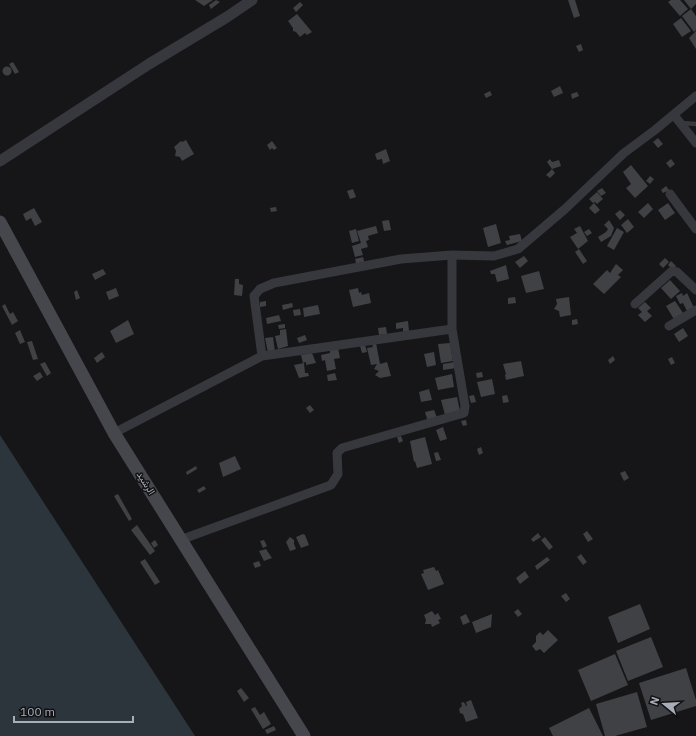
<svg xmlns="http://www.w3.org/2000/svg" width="696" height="736" font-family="'IBM Plex Sans',Vazirmatn,sans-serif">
  <rect width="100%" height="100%" fill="#161618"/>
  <path fill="#2c353c" d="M0 435 195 736H0Z"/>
  <path fill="#404145" d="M195 0H213L204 6Z
    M216 0 220 2 211 9 209 5Z
    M568 0H575L580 16 574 18Z
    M671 0H680L688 9 680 16 668 2Z
    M684 0H696V4L691 9Z
    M300 2 303 5 296 12 293 8Z
    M691 9 696 16V30L694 32 682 16Z
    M297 14 312 32 307 35 305 33 300 37 296 32 293 31V28L288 21Z
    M681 18 691 31 682 37 673 24Z
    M696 31V49L689 38Z
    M581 44 583 50 579 52 576 46Z
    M13 62 19 72 15 74 9 64Z
    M2.5 71a4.5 4.5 0 1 1 9 0a4.5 4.5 0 1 1-9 0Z
    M560 86 563 93 554 97 551 91Z
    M490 91 492 95 486 98 484 94Z
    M577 92 579 96 572 99 571 94Z
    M658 138 663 144 658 148 653 142Z
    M186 140 194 154 182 161 180 157 175 156 176 151 174 147 181 141 182 142Z
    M272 141 277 148 274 150 272 148 270 150 267 145Z
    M386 149 390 161 383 164 382 159 377 160 375 154Z
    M550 159 552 162 559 160 561 166 552 169 547 162Z
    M671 159 675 164 670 168 666 163Z
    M631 165 648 186 635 198 626 188 631 184 623 172Z
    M552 169 555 173 550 178 546 175Z
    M650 176 654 179 650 184 646 181Z
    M666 186 669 190 663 193 661 190Z
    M602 188 606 193 601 196 597 191Z
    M353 189 356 197 350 199 347 191Z
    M597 192 603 199 597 204 595 202 593 203 589 199Z
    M594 203 600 210 595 214 589 208Z
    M648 203 653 209 644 218 638 212Z
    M668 203 675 213 665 220 658 210Z
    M276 207 277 211 271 212 270 208Z
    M34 208 42 222 35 226 31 218 26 221 23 214Z
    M620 210 625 215 620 220 615 214Z
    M628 219 634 227 627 233 621 225Z
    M389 220 391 230 384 231 382 221Z
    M609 220 614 228 611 236 601 242 598 237 606 232 608 229 604 225Z
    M496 224 501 243 488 247 483 228Z
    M376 226 378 233 368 236 369 240 366 241 368 247 361 249 363 255 355 257 352 246 361 243 357 231Z
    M580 226 588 241 578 249 570 237 577 233 574 229Z
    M617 228 624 232 614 250 607 246Z
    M356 229 359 241 352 243 349 231Z
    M589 229 592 233 587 236 584 232Z
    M520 234 522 241 507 245 505 241 510 240 509 236Z
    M579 249 587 261 583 264 575 252Z
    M524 256 528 261 520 268 515 262Z
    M363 257 365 265 357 267 355 259Z
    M665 258 669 262 663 268 659 264Z
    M671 261 676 266 673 270 668 265Z
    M616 264 623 270 618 275 621 277 604 294 593 284 607 270 610 273Z
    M506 265 509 279 497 282 495 274H491L490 271Z
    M103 269 106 274 95 280 92 274Z
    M539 271 544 289 526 293 521 276Z
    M235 279H239V284L243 285 242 296 234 295Z
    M670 280 680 291 671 299 661 288Z
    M116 288 119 296 109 300 106 292Z
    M358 288 359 293 361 292 362 295 369 293 371 303 353 307 349 290Z
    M77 290 80 298 76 300 74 292Z
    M682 293 683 296 687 293 695 310 688 313 683 303 680 304 676 296Z
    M515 297 516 303 508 304V298Z
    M569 297 571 315 560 317 559 311 554 309 557 304 556 299Z
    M266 301V306L260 307V302Z
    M675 301 685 316 675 321 666 306Z
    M645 302 651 308 647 311 652 316 645 322 638 315 642 312 638 308Z
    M292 303 293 307 283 310 282 305Z
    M5 304 10 314 13 312 18 321 12 325 2 306Z
    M318 305 320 314 304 317 303 308Z
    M300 309 301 315 294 316 293 310Z
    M279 315 281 321 267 324 266 318Z
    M577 319 578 324 572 325V320Z
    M128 320 134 334 116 343 110 331Z
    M408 321 409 331 403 332V328L396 329V323Z
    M285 324V328L279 329 278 325Z
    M386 327 387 334 379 335 378 328Z
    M683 328 688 336 679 342 674 334Z
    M286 329 288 346 278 349 275 336 280 335V330Z
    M20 330 25 342 20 344 15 333Z
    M305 335 307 340 299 343 297 338Z
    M273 337 275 352 268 353 265 338Z
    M32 341 38 359 33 360 27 342Z
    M376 343 380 364 387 362 391 376 380 378 375 375 379 371 374 369 377 364 371 365 367 348 373 347 372 344Z
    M450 343 453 361 441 363 438 344Z
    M365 345 367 352 362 353 360 346Z
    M338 348 340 358 334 359 336 369 327 371 325 360 322 361 321 355 330 353V350Z
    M102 352 105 357 97 363 94 358Z
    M434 352 436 365 427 367 424 354Z
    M312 353 316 363 306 365V362L303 363 301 355Z
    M613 356 615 360 610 364 608 360Z
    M672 357 675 363 671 365 668 359Z
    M521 361 524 376 506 380 505 375 506 374 503 364Z
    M45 362 51 373 47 376 40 364Z
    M455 362 456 368 443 370V364Z
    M304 363 305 373H308L309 376 299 378 294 365Z
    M40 372 43 377 37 381 33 376Z
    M482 372 483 377 477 378 476 373Z
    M335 373 337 380 328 381 327 375Z
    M452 374 454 387 438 390 435 378Z
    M492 379 495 394 481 397 477 382Z
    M429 389 432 400 421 402 419 392Z
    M474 395 476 402 471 403 469 396Z
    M507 395 509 402 503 403 502 396Z
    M457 397 460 411 445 415 441 400Z
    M310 405 314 410 310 413 306 408Z
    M434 410 438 420 428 422 425 412Z
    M466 420 467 425 463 426 461 421Z
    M443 427 447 439 440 441 436 430Z
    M401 436 403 441 399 443 397 437Z
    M425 437 432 464 417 468 415 461 414 462 410 441Z
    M481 447 483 453 479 455 477 449Z
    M438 452 441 460 436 461 434 453Z
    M235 456 241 469 223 477 219 463Z
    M196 466 197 469 187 475 186 472Z
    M625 471 629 478 624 481 620 473Z
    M204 486 206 489 199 493 197 490Z
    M118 494 132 519 129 521 114 496Z
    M137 525 155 551 150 555 131 530Z
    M587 531 593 539 588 542 583 534Z
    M538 533 541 537 533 542 531 539Z
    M303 534 305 535 309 545 301 548 296 537Z
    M290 537 294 540V544L296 549 290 551 286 542Z
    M545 537 553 547 549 550 541 540Z
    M155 540 158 545 154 548 151 543Z
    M264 540 267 546 263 548 260 541Z
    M266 549 272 558 264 561 259 551Z
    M581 554 587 562 583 565 577 557Z
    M547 557 550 560 537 570 535 566Z
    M145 559 160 582 155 585 140 562Z
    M259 561 261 566 255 568 253 563Z
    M434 567 436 571 438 570 444 584 428 590 421 574 424 573 423 570Z
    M525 571 529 577 520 584 516 578Z
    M566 593 570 599 566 602 561 596Z
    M640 604 650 629 618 643 608 617Z
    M518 609 522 614 518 617 514 612Z
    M432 611 435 615 438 613 441 619 438 620 440 623 432 627 431 624H425L426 620 424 615Z
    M466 614 470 622 463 625 460 617Z
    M492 614 491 627 476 633 472 622Z
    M548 630 558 640 544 653 540 649 536 651 532 646 536 642V636L540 632 543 635Z
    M651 637 663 667 628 681 616 651Z
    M615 654 628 685 591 701 578 670Z
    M686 668 696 700V706L651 720 639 683Z
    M241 688 249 698 244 702 237 691Z
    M637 692 647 727 615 736H605L596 704Z
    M471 700 478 718 466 722 463 714 460 713 459 709 462 706 461 703 464 702 466 706H467L466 702Z
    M255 707 260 715 264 712 271 724 263 729 251 709Z
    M589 708 603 736H553L549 728Z
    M274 726 276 730 267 734 265 730Z"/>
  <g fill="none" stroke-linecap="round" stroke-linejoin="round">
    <path stroke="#37383d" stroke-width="4.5" d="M682 123 696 124"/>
    <path stroke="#37383d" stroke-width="9" d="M674 115 696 143
      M670 194 696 229
      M635 304 672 271 677 272 696 290
      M669 326 696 310
      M262 356 254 296 260 289 274 283 401 259 452 255 494 256 518 249 565 209 624 153 655 130 696 96
      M114 433 262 356 452 329
      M180 540 331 485 338 474 337 453 342 448 464 413 465 406 452 329V255"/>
    <path stroke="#37383d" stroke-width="11" d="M0 161 149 64 227 17 252 0"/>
    <path stroke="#45474d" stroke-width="13" d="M0 222 114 433 304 736"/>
  </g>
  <g text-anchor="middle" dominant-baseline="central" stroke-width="3" stroke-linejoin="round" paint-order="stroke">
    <g font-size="10" fill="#a8adb8" stroke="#111113">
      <text transform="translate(146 483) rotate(58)">الرشيد</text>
    </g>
  </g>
  <g transform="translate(664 704) rotate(288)" stroke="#111113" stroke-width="3" paint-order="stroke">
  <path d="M0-3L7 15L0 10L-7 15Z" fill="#a8adb8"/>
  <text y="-6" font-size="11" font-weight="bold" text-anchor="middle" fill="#a8adb8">N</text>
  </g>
  <path d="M14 716v6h119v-6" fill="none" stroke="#a8adb8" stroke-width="2"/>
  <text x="20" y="716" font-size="12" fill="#a8adb8" stroke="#111113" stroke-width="3" paint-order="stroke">100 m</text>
</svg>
